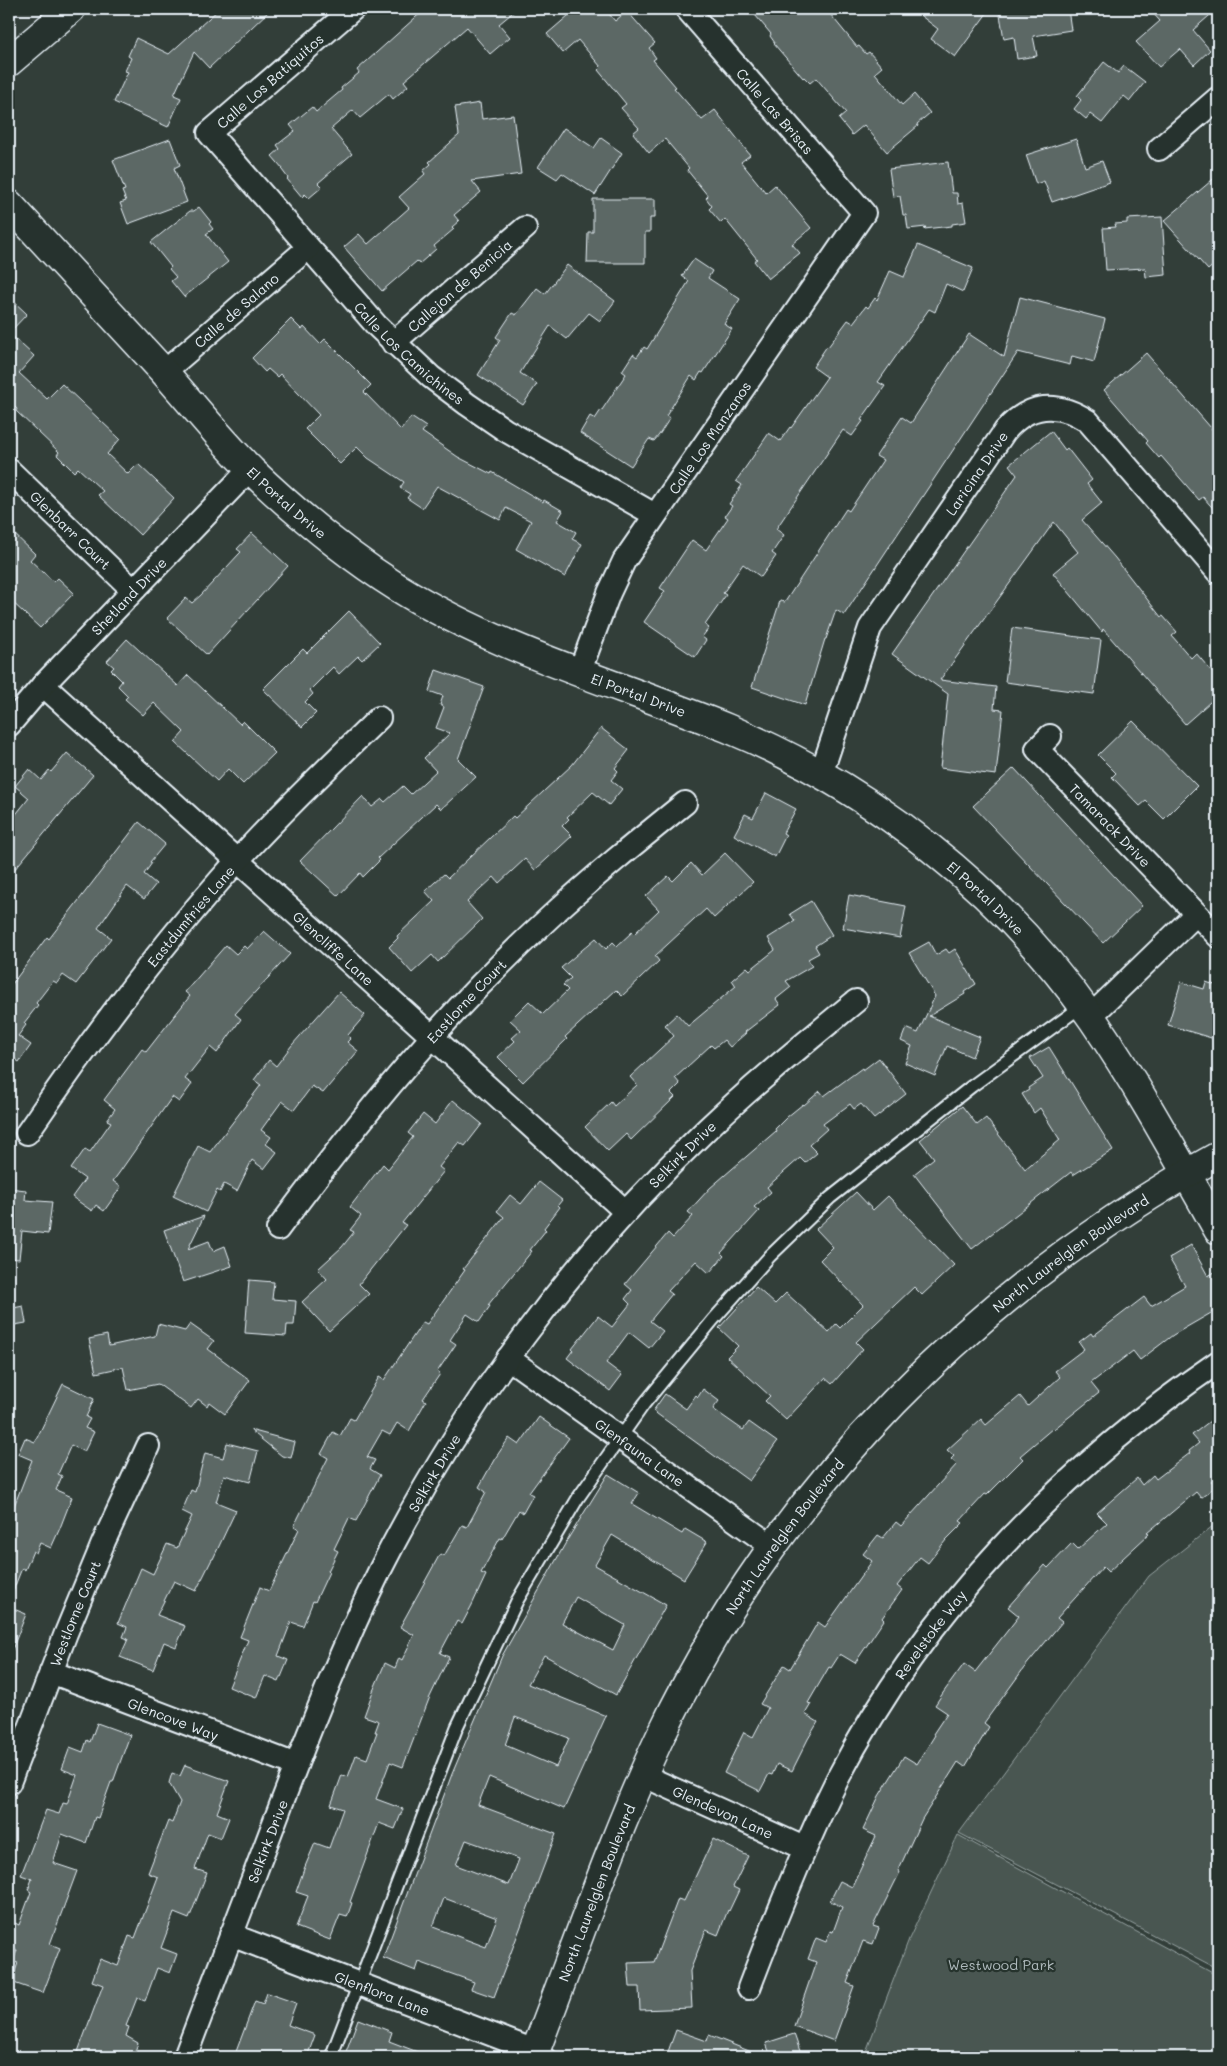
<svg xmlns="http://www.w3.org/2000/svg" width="1227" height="2066" font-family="Mali,sans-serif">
  <rect width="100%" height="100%" fill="#323e39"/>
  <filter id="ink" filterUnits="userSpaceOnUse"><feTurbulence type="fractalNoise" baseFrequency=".02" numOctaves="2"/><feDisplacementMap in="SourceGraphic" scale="10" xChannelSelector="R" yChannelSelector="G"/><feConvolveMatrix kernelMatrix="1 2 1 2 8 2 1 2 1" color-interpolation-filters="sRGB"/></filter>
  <g filter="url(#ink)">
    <path fill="#495651" stroke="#98a4a4" d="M1218 1522V1969L959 1833 1149 1576Z
      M958 1835 1218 1976V2057H864L909 1939Z"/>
    <path fill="#5c6865" stroke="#e8f1f8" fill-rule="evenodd" d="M219 9H271L209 68 194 52 174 95 181 98 168 127 114 102 128 72 125 71 131 58 128 56 136 38 169 54Z
      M425 9H517L499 24 510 37 490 54 467 27 404 81 408 86 393 99 389 94 360 118 353 110 331 129 352 154 318 183 322 187 309 198 305 194 302 197 287 179 288 178 282 170 283 169 272 156 280 149 277 145 295 131 290 125 312 107 316 112 342 90 341 88 359 73 357 70Z
      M576 9H605L615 21 627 11 655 43 649 48 656 58 653 60 676 87 674 88 702 120 715 110 750 155 741 162 766 193 775 185 811 228 792 244 800 253 768 279 754 261 757 259 725 219 721 223 709 209 712 206 706 198 708 196 687 170 689 168 665 139 649 153 633 133 639 128 621 108 626 104 598 70 601 67 578 40 563 53 547 34Z
      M750 9H826L857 47 859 46 866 54 869 52 882 67 875 73 902 105 914 94 930 113 917 124 918 126 887 152 864 125 852 135 839 119 846 113 816 78 810 83 804 77 803 78 774 44 775 43 770 36 771 34Z
      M912 9H990L955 57 931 39 938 29Z
      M999 9H1068L1071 30 1033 36 1037 56 1017 59 1014 37 1004 39Z
      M1149 9H1217L1193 30 1210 50 1194 65 1180 49 1159 67 1136 42 1160 21Z
      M1104 62 1118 73 1124 66 1145 82 1130 101 1124 96 1102 123 1090 114 1086 119 1074 109 1081 100 1077 96Z
      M480 103 482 119 513 115 521 174 472 181 481 192 454 215 459 221 452 227 454 229 434 246 436 249 419 264 417 261 382 291 344 247 359 234 368 244 409 208 399 197 425 174 423 171 431 164 429 162 459 135 455 107Z
      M564 128 594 148 601 138 622 153 595 195 562 173 557 179 538 167Z
      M170 139 180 165 174 168 187 202 128 224 120 203 126 201 122 191 125 190 113 160Z
      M1076 139 1085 167 1102 161 1110 182 1052 202 1044 181 1036 184 1026 155Z
      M948 162 952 193H957L958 204 963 203 966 222 952 224V226L924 229 926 227 908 229 906 215H903L900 196 893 197 889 169Z
      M1218 175V261L1208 270 1164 221Z
      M593 199H655V218H650V232H645V263H587L588 232H593Z
      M199 207 211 222 209 224 213 229 206 234 228 262 184 297 171 281 176 277 169 269 171 267 151 242 190 211H194Z
      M1162 217 1166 275 1146 277 1145 268 1106 270 1103 228 1116 227 1115 224 1127 223V219Z
      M918 245 973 268 963 292 946 284 935 312 929 309 878 382 885 386 861 420 863 421 852 436 843 430 776 529 784 535 772 553 776 556 761 577 743 564 723 593 726 595 705 625 709 628 702 637 706 640 695 657 644 622 665 591 660 588 692 540 706 550 728 518 725 516 732 506 729 504 742 485 736 481 752 458 769 433 780 441 790 427 791 428 827 377 813 367 827 346 828 347 848 320 853 323 866 306 868 308 875 298 877 300 890 271 904 277Z
      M694 259 712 271 708 278 740 299 724 324 732 329 703 373 701 372 696 380 691 376 666 416 670 418 659 435 654 441 649 439 631 466 580 433 590 416 595 419 601 410H602L626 374 622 371 633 354 637 357 644 347 647 349 689 281 682 276Z
      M567 265 615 301 600 321 589 313 567 339 550 326 520 373 537 384 523 405 478 375 500 340 496 337 512 313 516 315 537 288 545 294Z
      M9 297 27 314 9 333 34 356 19 373 47 399 62 384 120 439 107 454 128 474 138 464 174 498 140 535 98 495 103 491 78 468 74 472 57 455 59 452 16 411 17 409 9 401Z
      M1020 297 1105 319 1094 362 1072 356 1070 365 1018 352 844 615 836 610 826 639H825L805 705 752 687 780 601 785 602 846 509 849 511 883 460 876 456 902 417 911 423 969 334 1004 357Z
      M291 319 302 330 304 327 320 344 325 339 371 385 364 392 401 430 411 417 426 427 422 432 458 457 491 474 492 472 543 502 544 500 563 511 557 521 576 532 572 539 582 544 565 577 516 549 531 521 506 508 500 520 437 486 422 508 407 498 410 494 400 488 404 482 368 458 357 447 340 464 305 429 319 415 280 374 277 377 268 369 265 372 252 358Z
      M1146 353 1218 436V514L1203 497 1199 500 1161 456 1159 458 1146 443 1148 441 1104 390Z
      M1051 431 1065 450 1067 448 1092 480 1087 484 1102 503 1082 520 1115 558 1161 617 1163 616 1177 632 1172 636 1191 658 1196 653 1218 679V695L1185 724 1103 629 1102 632 1053 573 1078 552 1054 522 940 680 996 687 994 709 1003 710 996 775 940 768 948 694 892 654 1017 475 1009 465Z
      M9 529 35 554 30 560 54 582 58 578 74 593 40 628 9 599Z
      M252 533 288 566 207 655 167 618 186 598 192 603 201 595 239 554 241 552 237 549Z
      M349 611 380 643 362 660 358 656 339 674 333 667 310 690 313 694 305 702 316 713 302 727 263 689 303 649 307 653Z
      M1012 628 1101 640 1094 694 1005 682Z
      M127 639 178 686 188 675 240 724 243 721 275 753 243 784 228 769 217 781 175 742 184 732 154 703 143 715 125 699 128 696 118 686 122 681 111 670 114 667 107 661Z
      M436 670 484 687 458 759 476 777 441 809 436 804 378 858 380 860 363 877 360 873 338 896 300 861 363 796 372 807 382 799 385 802 403 786 411 794 436 771 424 758 450 733 436 728 444 707 440 705 443 696 429 691Z
      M1133 721 1197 786 1164 819 1146 801 1140 806 1112 777 1116 773 1098 755Z
      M601 728 629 750 615 768 618 771 611 780 622 789 609 805 593 792 567 817 569 819 562 826 572 836 535 870 525 859 499 883 494 877 467 902 482 919 438 962 432 955 412 973 389 947 398 938 397 936 434 901 425 891 444 874 448 878 513 816 515 818 572 765Z
      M67 753 93 775 9 876V823L29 798 15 786 29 769 41 780 49 770 51 772Z
      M1014 768 1142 906 1103 943 973 806Z
      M766 793 796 809 783 833 786 835 775 857 734 835 745 814 753 818Z
      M139 822 165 844 150 862 152 863 144 874 156 884 144 899 127 886 98 928 111 938 76 984 63 975 57 983 53 981 36 1003 38 1005 24 1023 26 1025 18 1036 31 1045 19 1062 9 1055V988L47 937 49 939Z
      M725 853 753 882 714 918 706 909 655 956 659 961 622 996 616 990 565 1037 567 1039 523 1082 498 1057 515 1041 512 1038 521 1030 510 1020 529 1001 543 1014 568 990 563 985 571 978 561 968 596 938 606 949 613 942 617 946 632 932 634 934 659 910 646 896 668 876 673 881 691 863 702 875Z
      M849 895 906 906 900 938 843 928Z
      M811 901 832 935 815 946 819 953 808 959 812 966 786 981 791 987 776 999 780 1005 745 1032 746 1033 730 1047 724 1040 714 1048 711 1045 675 1078 680 1084 671 1093 675 1097 631 1140 626 1134 608 1151 585 1127 611 1102 614 1106 637 1085 630 1077 674 1036 665 1025 677 1014 688 1026 736 986 732 980 747 967 750 970 775 950 768 938 795 921 790 914Z
      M264 931 290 954 235 1014 241 1019 217 1053 210 1047 185 1079 192 1084 179 1102 172 1097 119 1173 113 1181 121 1187 104 1211 96 1205 92 1211 72 1197 85 1179 71 1169 85 1149 90 1152 111 1122 107 1120 115 1109 104 1100 142 1049 146 1052 171 1020 190 996 185 992 226 945 236 954 244 946 247 949Z
      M929 942 936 955 946 949 949 953 955 949 976 984 964 992 965 994 929 1016 980 1037 972 1057 947 1046 935 1076 905 1063 912 1046 901 1041 906 1028 918 1033 935 996 909 953Z
      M1181 982 1204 989 1206 982 1218 986V1040L1168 1025Z
      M339 992 365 1015 348 1035 351 1038 347 1042 358 1051 323 1093 312 1086 294 1110 282 1101 261 1130 271 1137 266 1144 277 1152 264 1169 252 1160 237 1191 224 1184 220 1192 217 1190 206 1212 173 1196 198 1146 210 1152 261 1085 254 1080 269 1060 276 1066 292 1045Z
      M1049 1047 1113 1150 1073 1175 1071 1172 972 1249 914 1174 934 1158 920 1140 962 1106 977 1125 986 1118 1025 1169 1060 1140 1040 1108 1034 1113 1022 1094 1029 1090 1028 1088 1043 1078 1030 1058Z
      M879 1058 906 1094 874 1119 861 1104 854 1109 850 1104 823 1124 827 1129 809 1145 817 1153 805 1163 800 1158 767 1187 771 1192 754 1207 759 1211 721 1253 724 1256 709 1273 696 1261 668 1291 672 1294 650 1321 663 1331 649 1348 629 1332 606 1363 622 1375 610 1391 567 1358 573 1350 572 1349 598 1316 612 1327 630 1304 625 1299 632 1290 625 1284 668 1233 673 1238 693 1216 688 1212 710 1188 776 1131 775 1129 787 1117 803 1104 804 1105 820 1091 824 1096 862 1068 863 1070Z
      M453 1100 482 1124 465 1146 459 1142 439 1167 444 1171 402 1223 406 1225 359 1284 369 1294 329 1331 302 1302 327 1279 318 1269 342 1247 354 1232 350 1230 361 1216 350 1207 383 1164 388 1169 413 1137 408 1133 423 1114 435 1124Z
      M539 1182 562 1200 558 1205 560 1207 544 1228 546 1230 530 1250 532 1251 488 1305 490 1306 479 1322 467 1314 450 1340 456 1344 437 1372 440 1374 423 1399 426 1401 409 1431 397 1423 390 1435 382 1431 367 1457 375 1460 370 1469 380 1475 356 1521 349 1518 334 1549 338 1551 328 1571 329 1572 315 1602 313 1601 303 1626 291 1622 278 1656 288 1660 279 1682 265 1676 256 1698 229 1687 248 1640 240 1637 260 1587 269 1591 299 1529 294 1526 328 1458 321 1454 333 1432 340 1436 350 1418 354 1420 379 1377 384 1380 423 1322 427 1324 465 1270 463 1269 504 1217 497 1211 510 1195 521 1204Z
      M9 1188 26 1190 25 1200 52 1202 48 1234 22 1231 19 1259 9 1258Z
      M856 1192 873 1210 888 1196 954 1265 922 1295 914 1287 856 1342 863 1349 832 1384 825 1378 786 1420 765 1401 770 1396 727 1357 738 1346 719 1328 756 1287 775 1304 786 1293 829 1332 836 1324 840 1328 863 1305 820 1260 833 1247 816 1229Z
      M204 1216 188 1249 209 1241 213 1251 225 1246 232 1266 183 1282 164 1230Z
      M1191 1245 1208 1276 1218 1270V1309L1173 1335 1140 1360 1133 1351 1091 1383 1099 1393 1054 1429 1053 1428 1020 1456 1023 1459 987 1495 985 1494 960 1521 963 1523 946 1540 928 1563 920 1557 897 1586 902 1590 882 1618 884 1620 855 1663 840 1654 831 1668 829 1667 808 1703 811 1704 805 1714 818 1722 808 1739 792 1771 777 1764 772 1775 769 1774 760 1791 724 1773 744 1732 753 1737 768 1708 760 1704 784 1665 790 1669 818 1622 825 1627 872 1561 863 1554 878 1535 883 1538 896 1522 901 1526 957 1464 951 1459 954 1456 947 1450 981 1419 986 1425 1020 1396 1028 1406 1060 1377 1055 1371 1084 1349 1079 1342 1091 1333 1093 1336 1144 1297 1151 1306 1185 1286 1169 1258Z
      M249 1280 274 1282 272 1299 296 1301 294 1325H287L286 1336 245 1333Z
      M23 1306 26 1323 9 1326V1309Z
      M158 1324 185 1331 190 1324 214 1341 208 1349 250 1380 225 1414 209 1402 207 1406 198 1399 191 1408 158 1384 128 1390 123 1367 96 1373 89 1339 107 1335 109 1346 155 1336Z
      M63 1384 94 1399 86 1417 90 1419 85 1428 94 1432 84 1452 71 1445 58 1474 62 1476 56 1490 72 1497 60 1528 51 1548 40 1543 36 1553 33 1551 25 1570 22 1568 9 1601V1519L32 1460 18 1454 25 1438 35 1442Z
      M703 1389 719 1401 713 1409 743 1430 749 1422 777 1442 749 1481 653 1411 665 1394 686 1409 696 1395 698 1397Z
      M539 1417 569 1438 529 1493 533 1495 523 1513 519 1510 502 1539 500 1538 481 1573 486 1575 472 1605 462 1624 457 1621 440 1653 449 1657 429 1699 403 1767 390 1762 376 1799 403 1809 395 1829 379 1823 350 1902 352 1903 347 1917 340 1915 330 1940 296 1927 308 1896 296 1892 304 1869 315 1843 329 1848 343 1809 331 1805 342 1775 348 1777 356 1755 367 1759 377 1732H375L379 1721 364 1716 373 1691 385 1663 395 1668 399 1658 402 1660 414 1635 400 1627 440 1554 444 1556 462 1525 467 1527 486 1492 479 1487 494 1460 509 1438 519 1445Z
      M1210 1421 1218 1431V1475L1211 1481 1216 1486 1201 1498 1196 1492 1147 1533 1149 1534 1108 1572 1103 1567 1057 1618 1062 1622 1024 1668 984 1723 989 1727 965 1767 958 1762 922 1819 898 1871 900 1872 873 1926 879 1928 873 1944 863 1941 847 1983 854 1986 834 2041 794 2026 816 1962 808 1959 816 1938 826 1942 830 1931 833 1932 842 1907 830 1901 840 1881 852 1887 876 1836 863 1830 879 1796 904 1756 917 1764 935 1735 933 1734 947 1713 935 1705 943 1693 964 1664 975 1672 1019 1616 1008 1607 1045 1565 1048 1568 1072 1543 1078 1549 1107 1523 1097 1513 1137 1478 1142 1485 1153 1475 1156 1479 1190 1453 1189 1451 1199 1443 1192 1435Z
      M250 1430 295 1442 291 1458 282 1456Z
      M227 1443 258 1451 250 1482 224 1475 216 1502 236 1510 213 1559H212L196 1591 174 1581 157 1615 185 1626 176 1647 164 1642 153 1670 120 1657 128 1639 123 1637 127 1627 118 1623 141 1568 153 1574 167 1544 177 1548 192 1516 182 1511 191 1490 195 1492 205 1453 223 1458Z
      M608 1474 639 1493 632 1504 682 1534 685 1529 707 1542 684 1579 612 1535 595 1565 666 1605 616 1695 544 1655 528 1684 606 1716 564 1809 489 1777 478 1805 556 1834 494 1997 471 1989 474 1982 419 1962 416 1971 383 1958 452 1774 502 1656 569 1537ZM576 1597 625 1625 613 1650 562 1623ZM515 1717 569 1738 556 1767 505 1745ZM466 1840 519 1859 509 1885 456 1865ZM444 1898 497 1918 486 1947 433 1927Z
      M9 1607 26 1614 10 1655H9Z
      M97 1723 130 1735 113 1782H111L98 1818 95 1817 86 1843 62 1834 53 1863 77 1871 50 1944 60 1948 43 1993 11 1982 18 1963 13 1962 17 1950 9 1947V1939L15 1923 19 1925 31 1892 28 1890 32 1879 21 1875 46 1810 59 1814 63 1803 67 1804 77 1775 62 1769 70 1747 83 1752 87 1740 90 1742Z
      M185 1765 229 1781 217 1813 229 1818 221 1838 208 1833 195 1869 207 1873 189 1919 174 1913 161 1948 177 1954 170 1973 157 1968 145 2001 137 1998 126 2026 129 2027 126 2036 138 2043 133 2057H76L103 1985 92 1981 100 1959 118 1966 129 1936 135 1938 158 1877 148 1873 168 1821 172 1823 180 1802 169 1783 172 1773 180 1776Z
      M713 1839 748 1856 733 1887 739 1890 729 1911 728 1910 718 1935 706 1930 690 1971 692 2008 640 2010 639 1987H630L628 1963 654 1962 678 1899 684 1901Z
      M267 1993 296 2003 288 2025 315 2035 307 2057H234L255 2001 263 2004Z
      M358 2019 392 2032 389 2041 428 2056V2057H344Z
      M676 2030 707 2041 709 2035 759 2055V2057H666Z
      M794 2034 802 2057H771L766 2043Z"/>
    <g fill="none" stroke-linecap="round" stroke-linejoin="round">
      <defs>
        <path id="lane" d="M535 2051 552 2057
          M331 2057 457 1727 517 1601 578 1498 644 1404 713 1320 770 1256 830 1198 972 1086 1082 1006"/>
        <g id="street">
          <path id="s1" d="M353 9 209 133 377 326 431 377 467 404 505 430 655 515"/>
          <path d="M1159 149 1218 98"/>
          <path id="s2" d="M393 343 525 228"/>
          <path id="s3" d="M164 372 308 248"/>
          <path id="s4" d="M9 470 133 590"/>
          <path id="s5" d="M579 673 609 593 624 561 864 213 687 9"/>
          <path id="s6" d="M43 685 626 1212"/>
          <path id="s7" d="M9 725 43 685 250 469"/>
          <path id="s8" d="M1050 736 1037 749 1218 936"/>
          <path id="s9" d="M821 774 870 628 1005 431C1029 403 1057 401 1088 421L1218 572"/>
          <path d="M1091 1016 1196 914"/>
          <path id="s10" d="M27 1133C92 1038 160 946 238 860 282 811 331 765 379 718"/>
          <path id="s11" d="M278 1229C360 1118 447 1011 549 918 593 877 639 840 685 803"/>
          <path id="s12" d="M508 1358 773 1547"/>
          <path id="s13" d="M51 1672 296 1765"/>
          <path id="s14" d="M642 1775 804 1848"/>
          <path id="s15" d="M9 1783 66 1633 104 1541 148 1446"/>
          <path id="s16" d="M231 1935 535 2051"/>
          <path id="s17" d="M749 1988C776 1917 804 1846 838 1778 926 1608 1062 1469 1218 1362"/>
          <path id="s18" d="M185 2057C215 1978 245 1898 276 1818 308 1734 340 1651 380 1570 462 1407 574 1256 706 1130 754 1084 805 1043 856 1001"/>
        </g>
        <g id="secondary">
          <path d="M9 62 71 9"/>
          <path id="s19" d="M9 204C60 260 113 316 164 372 193 405 220 439 251 470 296 513 345 554 397 587 500 651 616 683 727 728 872 788 1003 891 1093 1020 1139 1087 1178 1159 1218 1230"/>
          <path id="s20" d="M533 2057C575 1950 611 1841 660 1737 778 1489 979 1287 1218 1156"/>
        </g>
      </defs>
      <use href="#lane" stroke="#e8f1f8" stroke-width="15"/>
      <use href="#street" stroke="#e8f1f8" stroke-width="26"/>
      <use href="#secondary" stroke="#e8f1f8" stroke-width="31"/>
      <use href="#lane" stroke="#26332d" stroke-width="11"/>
      <use href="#street" stroke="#26332d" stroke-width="22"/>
      <use href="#secondary" stroke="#26332d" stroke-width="28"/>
    </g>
  </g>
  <g text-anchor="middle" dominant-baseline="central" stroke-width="4.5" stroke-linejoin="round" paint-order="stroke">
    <g font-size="14" fill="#e8f1f8" stroke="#26332d">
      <text transform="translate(270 81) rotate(-41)">Calle Los Batiquitos</text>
      <text transform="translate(775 111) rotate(49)">Calle Las Brisas</text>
      <text stroke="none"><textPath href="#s2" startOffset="88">Callejon de Benicia</textPath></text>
      <text stroke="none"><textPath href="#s3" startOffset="95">Calle de Salano</textPath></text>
      <text stroke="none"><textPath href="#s1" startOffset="488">Calle Los Camichines</textPath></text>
      <text stroke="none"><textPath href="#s5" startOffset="271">Calle Los Manzanos</textPath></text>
      <text stroke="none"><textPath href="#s9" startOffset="342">Laricina Drive</textPath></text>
      <text stroke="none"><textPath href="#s19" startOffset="408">El Portal Drive</textPath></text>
      <text stroke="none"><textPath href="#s4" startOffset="86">Glenbarr Court</textPath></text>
      <text stroke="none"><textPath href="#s7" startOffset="176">Shetland Drive</textPath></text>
      <text stroke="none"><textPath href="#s19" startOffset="812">El Portal Drive</textPath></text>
      <text stroke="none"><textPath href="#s8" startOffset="124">Tamarack Drive</textPath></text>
      <text stroke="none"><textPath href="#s19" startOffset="1218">El Portal Drive</textPath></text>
      <text stroke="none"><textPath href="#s10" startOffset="272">Eastdumfries Lane</textPath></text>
      <text stroke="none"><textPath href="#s6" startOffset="392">Glencliffe Lane</textPath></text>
      <text stroke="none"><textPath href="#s11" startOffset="296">Eastlorne Court</textPath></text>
      <text stroke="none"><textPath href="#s18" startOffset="1041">Selkirk Drive</textPath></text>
      <text stroke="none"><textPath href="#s20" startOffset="986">North Laurelglen Boulevard</textPath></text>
      <text stroke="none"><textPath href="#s12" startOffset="162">Glenfauna Lane</textPath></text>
      <text stroke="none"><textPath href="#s18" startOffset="636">Selkirk Drive</textPath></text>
      <text stroke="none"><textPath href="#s20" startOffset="581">North Laurelglen Boulevard</textPath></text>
      <text stroke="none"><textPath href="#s15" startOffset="182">Westlorne Court</textPath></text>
      <text stroke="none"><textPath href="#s17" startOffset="399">Revelstoke Way</textPath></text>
      <text stroke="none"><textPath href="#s13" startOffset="131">Glencove Way</textPath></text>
      <text stroke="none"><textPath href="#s14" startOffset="89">Glendevon Lane</textPath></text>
      <text stroke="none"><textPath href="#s18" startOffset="231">Selkirk Drive</textPath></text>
      <text stroke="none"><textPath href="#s20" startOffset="176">North Laurelglen Boulevard</textPath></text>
      <text stroke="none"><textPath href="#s16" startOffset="162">Glenflora Lane</textPath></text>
    </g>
    <g font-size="14" fill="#b0bbbe" stroke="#26332d">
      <text x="1001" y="1964">Westwood Park</text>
    </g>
  </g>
  <rect width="1227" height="2066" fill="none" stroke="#26332d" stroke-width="30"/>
  <rect x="15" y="15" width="1197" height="2036" fill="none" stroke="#e8f1f8" stroke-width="2" filter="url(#ink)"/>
</svg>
